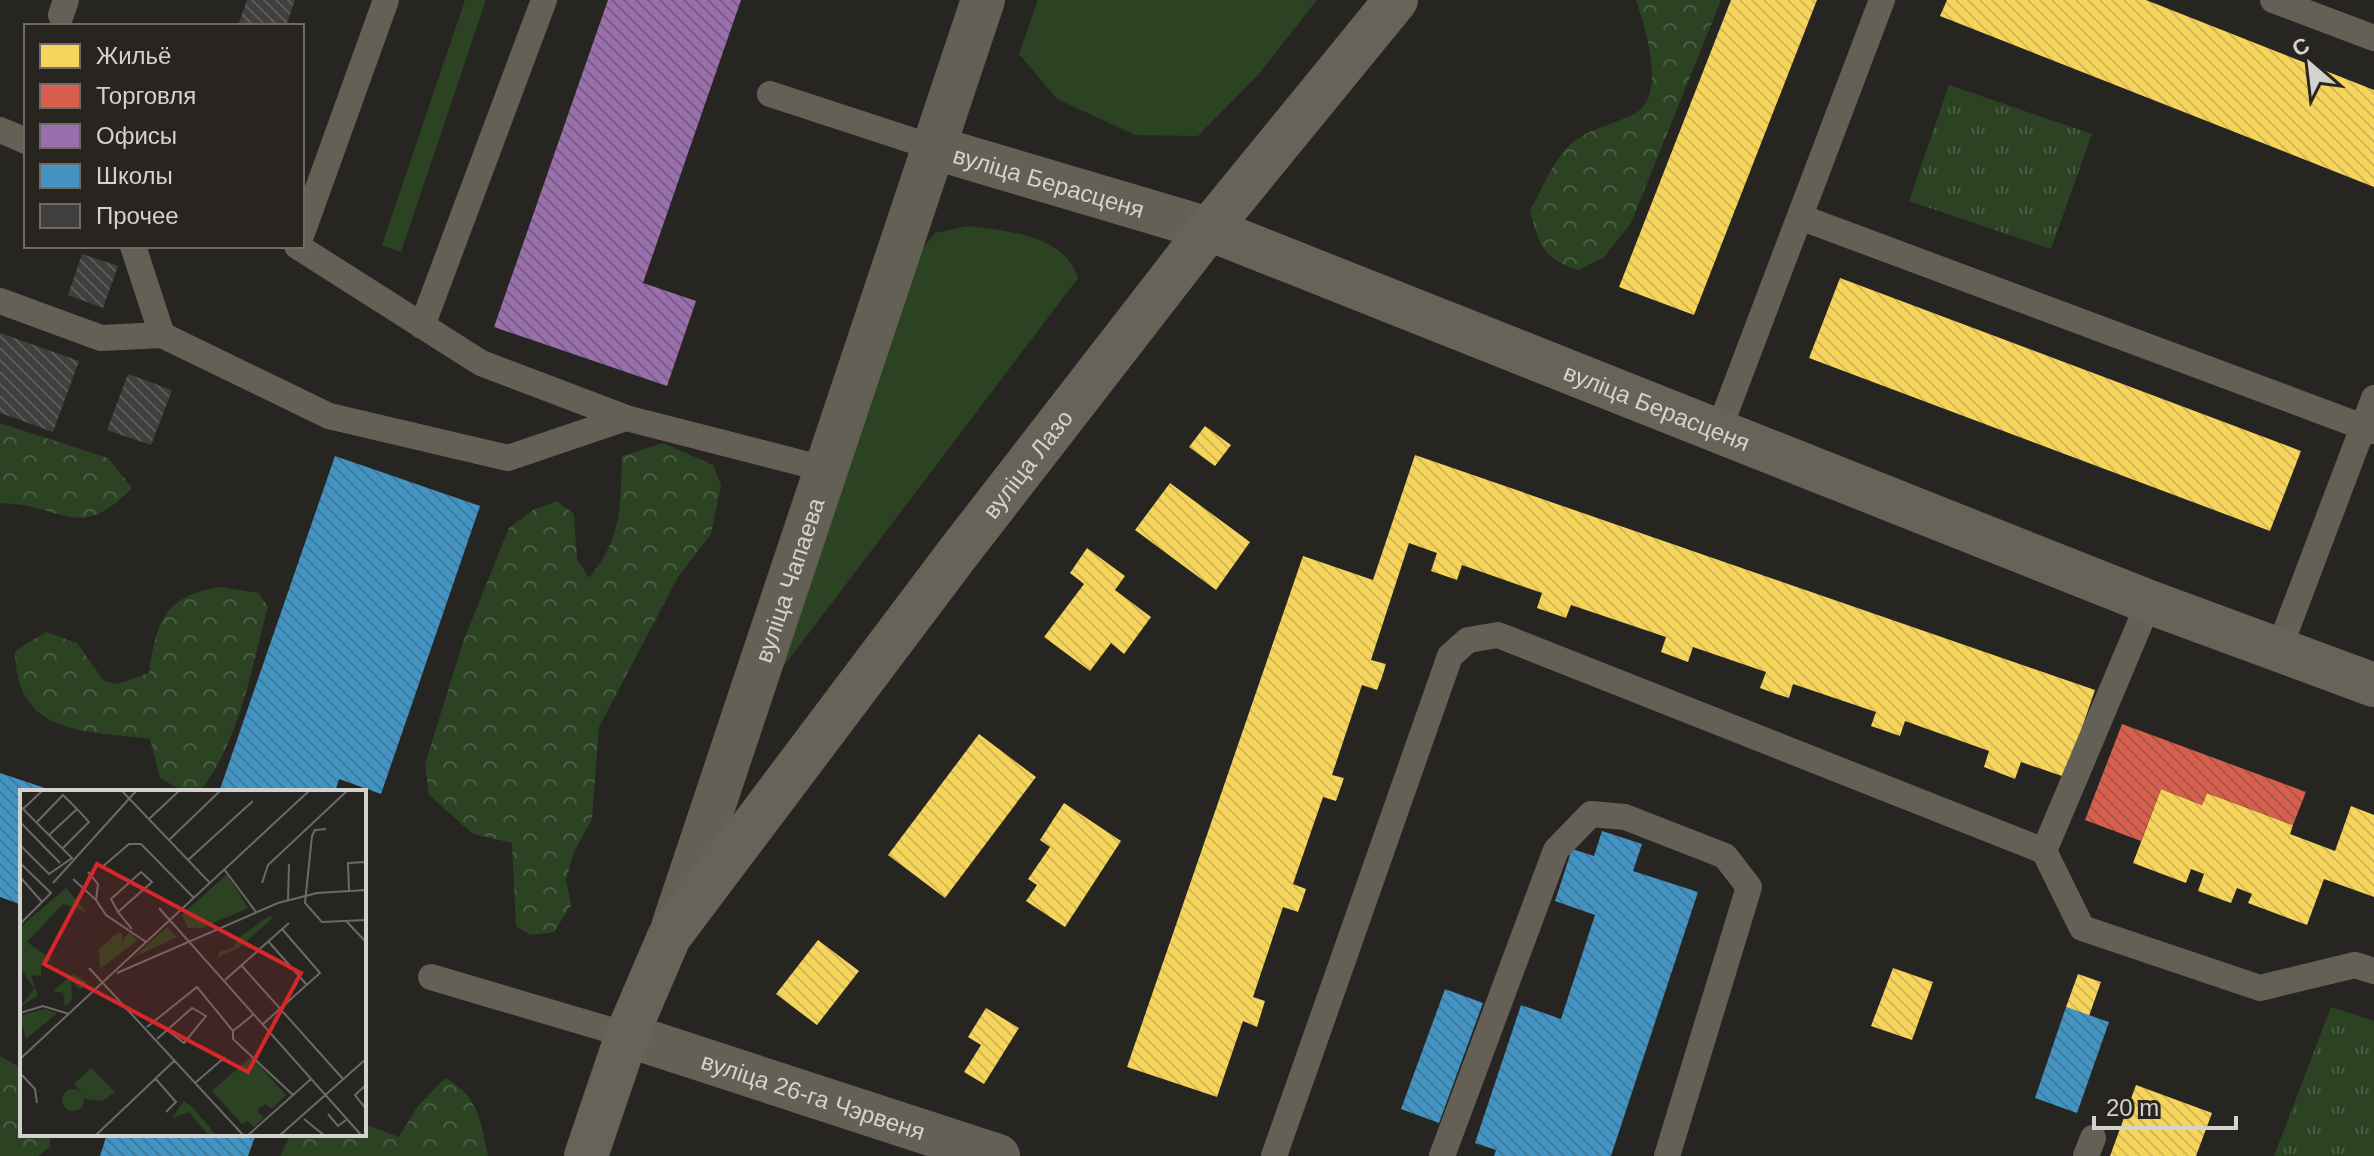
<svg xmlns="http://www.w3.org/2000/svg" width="2374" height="1156" font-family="Helvetica,sans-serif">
  <defs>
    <pattern id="forest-crowns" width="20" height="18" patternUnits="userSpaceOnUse" patternTransform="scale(2)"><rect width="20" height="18" fill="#2b4323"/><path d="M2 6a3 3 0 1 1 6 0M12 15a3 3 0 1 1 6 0" fill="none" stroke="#495d42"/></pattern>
    <pattern id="park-tufts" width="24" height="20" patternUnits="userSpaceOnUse" patternTransform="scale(2)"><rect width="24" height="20" fill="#2b4323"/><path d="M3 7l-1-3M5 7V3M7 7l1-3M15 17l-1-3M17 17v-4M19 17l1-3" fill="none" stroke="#495d42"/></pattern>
    <pattern id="homes-back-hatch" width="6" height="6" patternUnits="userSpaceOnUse" patternTransform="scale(2)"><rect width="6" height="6" fill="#f6d55c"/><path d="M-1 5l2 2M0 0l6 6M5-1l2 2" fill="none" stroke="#d2b756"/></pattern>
    <pattern id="shops-back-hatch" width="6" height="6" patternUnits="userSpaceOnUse" patternTransform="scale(2)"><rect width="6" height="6" fill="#d6604d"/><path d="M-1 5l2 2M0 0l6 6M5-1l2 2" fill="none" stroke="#a95648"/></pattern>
    <pattern id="offices-back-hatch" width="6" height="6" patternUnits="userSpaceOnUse" patternTransform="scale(2)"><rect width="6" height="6" fill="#9970ab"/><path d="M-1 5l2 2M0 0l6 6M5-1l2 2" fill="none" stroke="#7a5f85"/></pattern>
    <pattern id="schools-back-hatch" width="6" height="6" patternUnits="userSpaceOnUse" patternTransform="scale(2)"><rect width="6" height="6" fill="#4393c3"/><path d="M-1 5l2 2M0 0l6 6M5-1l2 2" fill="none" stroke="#427a9b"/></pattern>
    <pattern id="building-back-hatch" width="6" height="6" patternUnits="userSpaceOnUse" patternTransform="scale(2)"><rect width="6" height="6" fill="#413f3d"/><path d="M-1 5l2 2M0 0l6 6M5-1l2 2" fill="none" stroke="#5c5a58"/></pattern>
  </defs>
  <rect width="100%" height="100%" fill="#272522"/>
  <path fill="#2b4323" d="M465 0H486L401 252 382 245Z
    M1038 0H1317L1258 75 1198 136 1135 135 1057 99 1019 54Z
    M968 226C1006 231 1064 234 1078 278L784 666V650L915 258 935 233Z"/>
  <path fill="url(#forest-crowns)" d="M1636 0H1721L1631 223 1604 257 1579 270C1543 260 1539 245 1530 210 1542 191 1552 162 1568 147 1585 129 1613 125 1634 114 1668 97 1645 28 1636 0Z
    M0 423 108 458 132 488C78 544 63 504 0 503Z
    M663 443 713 465 721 485 711 534 678 577 599 727 592 819 574 852 566 880 571 905 554 932 530 935 516 926 512 843 473 834 429 795 425 764 463 642 509 528 533 510 557 501 574 514 577 559 589 578C623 537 620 506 622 456Z
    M220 587 259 593 268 607C251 668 240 742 199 792L183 791 160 778 150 739C83 730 16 736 15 651L46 632 77 643 104 681 118 684 149 673C157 621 164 596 220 587Z
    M0 1056 22 1068V1134H50V1147L38 1156H0Z
    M445 1078C478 1095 481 1122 488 1156H280L291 1134H364V1124L399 1137 417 1107Z"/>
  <path fill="url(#park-tufts)" d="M1949 85 2092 134 2051 249 1909 201Z
    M2331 1007 2374 1021V1156H2274Z"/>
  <path fill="url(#homes-back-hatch)" d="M1731 0H1817L1694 315 1619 287Z
    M1947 0H2146L2374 90V187L1940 16Z
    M1840 278 2301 451 2270 531 1809 358Z
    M1205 426 1231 445 1215 466 1189 447Z
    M1415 455 2095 690 2065 777 2021 762 2015 779 1984 767 1989 751 1905 721 1900 736 1871 726 1876 712 1793 684 1789 698 1776 694 1760 688 1766 672 1693 647 1688 662 1661 652 1666 637 1571 605 1566 618 1537 608 1542 593 1462 565 1457 580 1431 571 1437 553 1409 543 1371 660 1386 664 1382 677 1377 690 1362 685 1332 775 1344 778 1336 801 1323 797 1293 884 1306 889 1302 901 1298 912 1283 907 1253 997 1265 1001 1257 1027 1243 1021 1217 1097 1127 1067 1303 556 1373 580Z
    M1170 483 1250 542 1216 590 1135 530Z
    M1087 548 1125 576 1115 590 1151 617 1124 654 1111 643 1090 671 1044 637 1084 584 1070 573Z
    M979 734 1036 777 945 898 888 855Z
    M2161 789 2202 805 2207 793 2293 825 2290 834 2335 851 2351 806 2374 815V897L2324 879 2307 925 2248 903 2252 894 2237 888 2231 903 2198 891 2204 874 2191 869 2186 883 2133 863Z
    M1064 803 1121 841 1065 927 1026 901 1037 885 1028 879 1050 847 1040 840Z
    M818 940 859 971 817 1025 776 994Z
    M1893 968 1933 982 1912 1040 1871 1026Z
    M2078 974 2101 982 2089 1016 2066 1007Z
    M986 1008 1019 1028 984 1084 964 1072 981 1045 968 1037Z
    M2136 1085 2212 1113 2196 1156H2110Z"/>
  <path fill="url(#shops-back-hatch)" d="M2122 724 2306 792 2293 825 2207 793 2202 805 2161 789 2141 841 2085 820Z"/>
  <path fill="url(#offices-back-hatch)" d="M608 0H741L643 283 696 301 667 386 494 327Z"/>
  <path fill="url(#schools-back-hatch)" d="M335 456 480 506 381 794 339 779 335 792H219Z
    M0 773 54 791 22 792V905L0 897Z
    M1602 831 1642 844 1633 871 1698 892 1611 1156H1494L1496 1150 1475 1143 1521 1005 1561 1019 1595 915 1555 901 1572 849 1594 856Z
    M1445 989 1483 1003 1439 1123 1401 1109Z
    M2066 1007 2109 1022 2077 1113 2035 1098Z
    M107 1134H256L248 1156H100Z"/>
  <path fill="url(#building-back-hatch)" d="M247 0H295L286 26H238Z
    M82 254 118 266 103 308 68 295Z
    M0 333 79 361 53 432 0 413Z
    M128 374 172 390 151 445 107 430Z"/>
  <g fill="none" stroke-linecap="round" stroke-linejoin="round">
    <path stroke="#646056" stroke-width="26" d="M2273 0 2374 38
      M61 15 66 0
      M770 94 932 147
      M0 130 26 141
      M1800 217 2374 431
      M302 233 386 0
      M133 246 162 335 329 416 508 458 626 418 825 469
      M297 246 481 363 626 418
      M0 301 101 338 162 335
      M422 326 544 0
      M1718 432 1882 0
      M2279 649 2374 398
      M2044 851 2149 602
      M431 977 627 1035
      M1274 1156 1450 656 1468 640 1498 635 2044 851 2082 928 2260 988 2355 965 2374 971
      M1442 1156 1556 850 1591 814 1625 817 1725 856 1749 887 1667 1156
      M2086 1156 2093 1138"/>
    <g stroke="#646056" stroke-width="44">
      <path id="s1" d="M932 147 1209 229"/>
      <path id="s2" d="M673 927 983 0"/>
      <path id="s3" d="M627 1035 998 1156"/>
    </g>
    <g stroke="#676358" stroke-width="44">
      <path id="s4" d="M1209 229 2149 602 2374 685"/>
      <path id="s5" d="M586 1156 627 1035 669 937 958 553 1209 229 1396 0"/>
    </g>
  </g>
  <g text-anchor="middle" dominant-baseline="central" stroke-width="8" stroke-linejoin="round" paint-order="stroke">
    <g font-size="24" fill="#d4d2cf" stroke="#282521">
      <text stroke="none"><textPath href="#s1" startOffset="122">вуліца Берасценя</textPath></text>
      <text stroke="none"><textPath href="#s4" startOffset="482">вуліца Берасценя</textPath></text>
      <text stroke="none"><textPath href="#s5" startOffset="828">вуліца Лазо</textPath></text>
      <text stroke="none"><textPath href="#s2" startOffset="366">вуліца Чапаева</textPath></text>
      <text stroke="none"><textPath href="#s3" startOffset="196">вуліца 26-га Чэрвеня</textPath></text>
    </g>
  </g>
  <g transform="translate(20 790)">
    <rect width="346" height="346" fill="#272522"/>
    <path d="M207 84 228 118 182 138H168L162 125ZM147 137 157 147 114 167ZM24 219 37 223 6 249 0 226ZM42 310a11 11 0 1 1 22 0a11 11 0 1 1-22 0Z" fill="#2b4323"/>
    <path d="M46 98 66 122 43 114 7 152 32 170 21 175V185L11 186 18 205 0 217 14 199 0 177V137ZM249 126 254 127 221 156 198 168 199 162 215 157 217 149ZM109 142 117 149 114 153 80 179 79 159 97 143H102V151ZM53 184 67 192 60 200 51 191 52 210 45 216 43 203 33 201ZM71 278 95 302 82 311 66 309 54 294ZM164 311 173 318 197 346H189L169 322 152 328Z" fill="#2b4323"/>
    <path d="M231 267 266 305 252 319 245 314 237 320 244 328 234 337 228 331 222 334 192 301Z" fill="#2b4323"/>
    <path fill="none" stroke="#6c6a67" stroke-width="2" d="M101 0 190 93M0 16 52 68 29 84 0 55M3 19 23 0M129 29 160 0M0 32 40 73M16 33 43 5 57 19M306 39 295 40 292 46 285 113 302 132 346 130M29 45 57 19 69 32 42 59M149 50 201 0M168 70 233 11M0 73 31 103 0 134M81 78 109 54H121L174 108M204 79 236 122M68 82 78 94 76 110 86 125 126 152M0 87 22 112M53 89 76 110M33 93 117 0M242 93 248 75 328 0M329 100 328 73 346 72M268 110 269 74M139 118 342 346M98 122 132 92 121 82 91 109 98 122 102 127 112 139M326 131 346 152M248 151 287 195M221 175 323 289M69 178 224 346M97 183 258 113 297 103 346 100M205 190 269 133M0 223 23 216 49 224M243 234 300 183 262 139M127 237 177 197 213 241V249L273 305M213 241 234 224M137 249 172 218 186 226 164 253 147 240M0 269 290 0M0 283 15 299 17 313M135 288 156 312 146 322M175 293 205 267M346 295 335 305 346 319M308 324 318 336 326 330M284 329 305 346M75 346 155 270M227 346 291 289M259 346 346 269"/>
    <path fill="#d62828" fill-opacity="0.15" stroke="#d62828" stroke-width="4" d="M77 74 281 183 228 282 24 174Z"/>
    <rect width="346" height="346" fill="none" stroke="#d4d2cf" stroke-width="4"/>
  </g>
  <rect x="24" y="24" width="280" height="224" fill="#282521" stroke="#6d6a67" stroke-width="2"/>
  <rect x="40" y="44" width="40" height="24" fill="#f6d55c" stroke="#6d6a67" stroke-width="2"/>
  <text x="96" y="64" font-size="24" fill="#d4d2cf">Жильё</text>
  <rect x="40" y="84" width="40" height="24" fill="#d6604d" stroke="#6d6a67" stroke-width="2"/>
  <text x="96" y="104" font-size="24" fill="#d4d2cf">Торговля</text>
  <rect x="40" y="124" width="40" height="24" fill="#9970ab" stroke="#6d6a67" stroke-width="2"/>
  <text x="96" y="144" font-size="24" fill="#d4d2cf">Офисы</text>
  <rect x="40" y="164" width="40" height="24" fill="#4393c3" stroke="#6d6a67" stroke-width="2"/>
  <text x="96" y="184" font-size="24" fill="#d4d2cf">Школы</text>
  <rect x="40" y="204" width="40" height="24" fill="#413f3d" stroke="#6d6a67" stroke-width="2"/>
  <text x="96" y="224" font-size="24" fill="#d4d2cf">Прочее</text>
  <g transform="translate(2310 64) rotate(332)" stroke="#282521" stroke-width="6" paint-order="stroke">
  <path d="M0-6L14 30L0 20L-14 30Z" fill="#d4d2cf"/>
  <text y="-12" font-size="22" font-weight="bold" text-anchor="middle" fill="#d4d2cf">С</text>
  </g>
  <path d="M2094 1116v12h142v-12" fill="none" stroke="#d4d2cf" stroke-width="4"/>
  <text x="2106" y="1116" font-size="24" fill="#d4d2cf" stroke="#282521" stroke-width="6" paint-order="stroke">20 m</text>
</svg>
